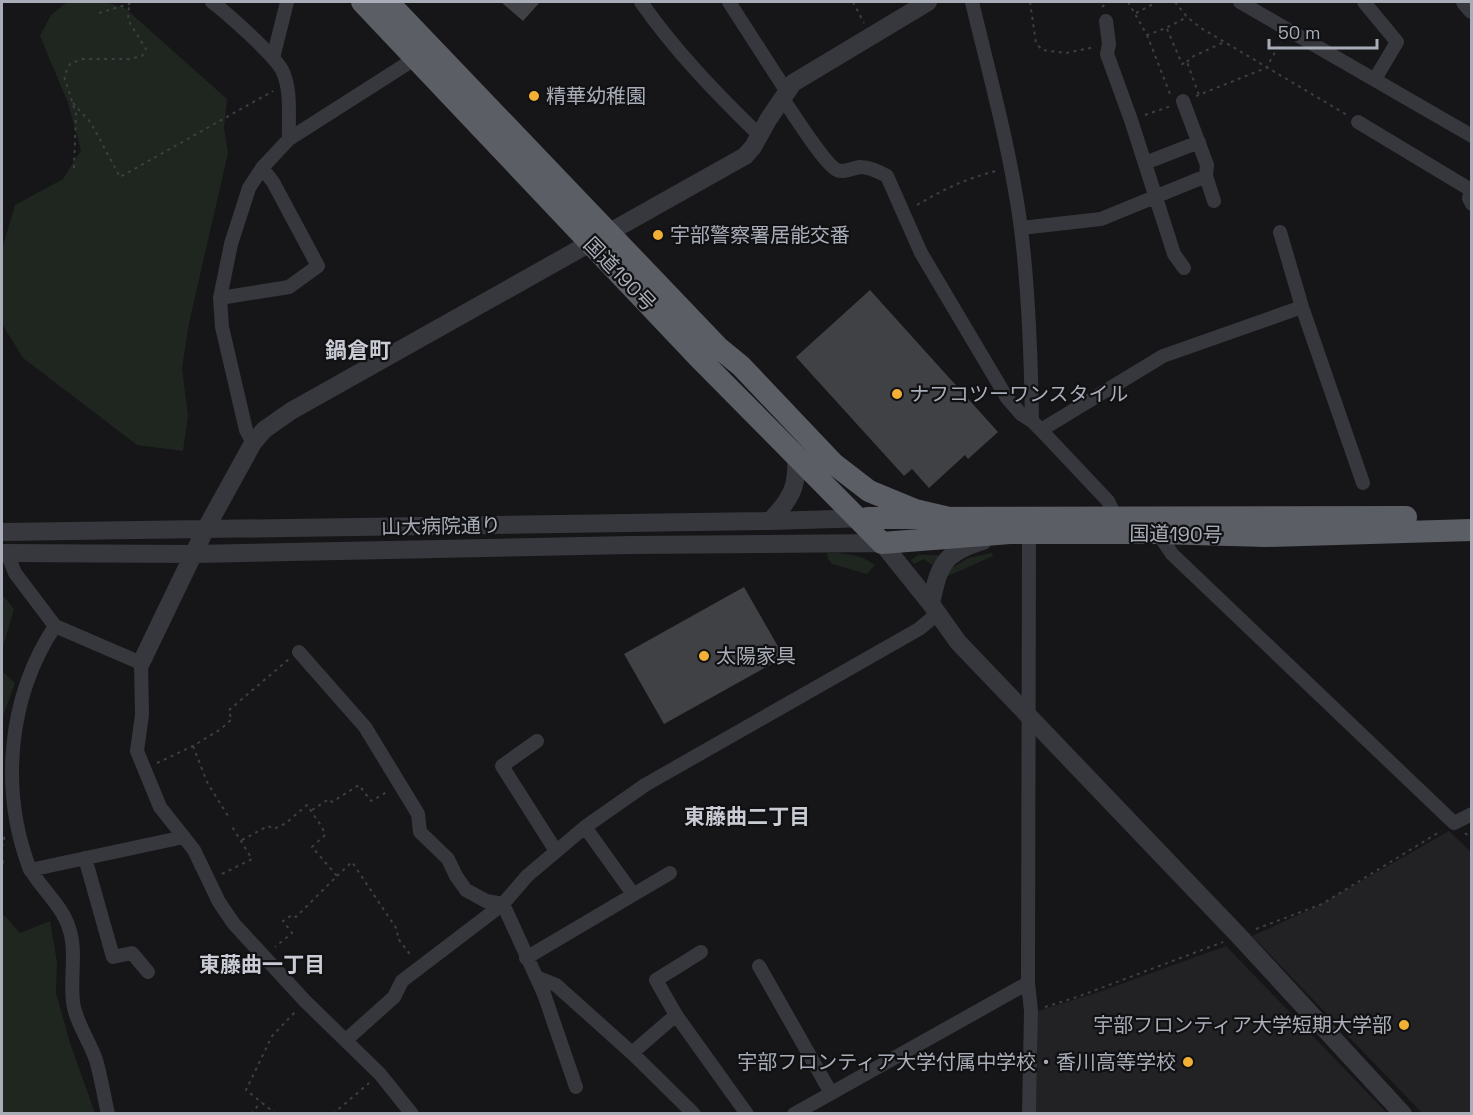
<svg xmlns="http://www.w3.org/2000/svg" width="1473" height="1115" font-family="'Space Grotesk','Noto Sans JP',sans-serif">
  <rect width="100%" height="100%" fill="#161618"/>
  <path fill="#222225" d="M1449 831 1471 852V1113H1422L1252 936 1318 906Z
    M1226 946 1387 1113H1036L1038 1011 1099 992Z"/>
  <path fill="#1e261f" d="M67 2H106L125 8 227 99 224 128 228 153 189 323 182 368 188 416 183 451 137 445 23 358 2 324V249L15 205 63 179 81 150 68 103 40 36 51 15Z
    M827 553C845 553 860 554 875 565L867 574 832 564 828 559Z
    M992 553 993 556 948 576 944 573 968 558Z
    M918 555H938L939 557 932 565 924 559 914 564 911 560Z
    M2 594 14 609 2 650Z
    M2 671 15 683 2 719Z
    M2 913 20 933 50 921 57 962 56 993 70 1043 95 1113H2Z"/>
  <path fill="#404145" d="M501 2H540L523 21Z
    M870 290 998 432 968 459 965 455 929 488 912 469 904 476 796 357Z
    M744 587 784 657 664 724 624 654Z"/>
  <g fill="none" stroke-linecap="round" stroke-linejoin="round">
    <path stroke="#3d3f44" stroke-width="2" stroke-dasharray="3 4.5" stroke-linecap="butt" d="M853 2 864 23
      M1030 2 1036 43 1042 50 1066 53 1095 47
      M1128 2 1147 35 1166 28 1187 17
      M1175 2 1187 17 1201 28 1347 115
      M1102 7 1108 2
      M99 13 129 4 130 2
      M1136 13 1157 2
      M1167 29 1182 64 1187 62 1199 95
      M1147 35 1170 94
      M1187 62 1190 58 1224 42
      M1196 96 1266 68 1281 42
      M73 103 91 123 120 177 273 91
      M1145 115 1171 106
      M74 168 76 114 64 76 70 64 82 59H129L142 56 146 49 128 20 129 4
      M917 205C944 189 965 179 996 171
      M193 746 207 782 228 816
      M157 763 193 746 221 729 232 719 228 711 289 659
      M312 810 329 799 332 802 359 785 371 801 387 792
      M1465 833 1472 839
      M242 840 268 826 274 829 286 823 307 805 322 827 325 835 312 847 337 876 296 917 292 915 283 921 292 933 275 947
      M2 847 5 835
      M2 853 3 861 2 867
      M222 874 252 859 231 825
      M337 876 352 862 398 931 397 937 412 957
      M1256 929 1322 904 1441 831
      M1045 1007 1077 997 1223 942
      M251 1114 261 1102
      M276 1114 246 1090 272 1036 295 1012
      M333 1114 369 1083"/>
    <path stroke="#37383d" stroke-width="14" d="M212 2C226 12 275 56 282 70 292 90 288 117 289 139
      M641 2C675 51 717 94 760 136
      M729 2 787 92
      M972 2C990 77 1011 152 1021 229 1029 293 1031 357 1032 421
      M1240 2 1472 136
      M1364 2 1397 42 1375 79
      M1106 21 1109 44 1107 54 1131 120 1174 254 1184 268
      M273 58 287 2
      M782 98C792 111 824 164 837 170 844 173 853 168 860 167 870 167 879 172 887 176L921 253 1007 398 1021 414 1032 421 1041 430 1108 501 1115 516
      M1183 101 1207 165 1206 176 1214 201
      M1358 122 1471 190
      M1145 163 1199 142
      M1472 189 1469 198 1472 204
      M1021 228 1101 219 1206 176
      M1280 232 1302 307 1363 483
      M220 298 289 287 318 266 273 182 262 168
      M1041 430 1163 356 1302 307
      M253 443 246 430 222 327 220 298 231 244 249 188 262 168 289 139 416 58
      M1158 533 1172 554 1454 823 1472 814
      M7 553 15 573 55 626
      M299 652 365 727 418 814 420 832 448 859 456 876 466 890 486 901 503 904 544 994 576 1087
      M537 741 502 766 556 851
      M585 827 633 894
      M85 858 113 957 132 953 148 972
      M30 870 184 837
      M701 952 656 980 676 1015 747 1114
      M526 958 670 873
      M759 966 831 1093
      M536 977 556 985 632 1053 694 1114
      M346 1040 394 997 402 981 503 904 527 876 585 827 645 785 919 629 937 614
      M632 1053 676 1015
      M108 1114C104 1096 101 1077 96 1060 90 1042 74 1019 73 1001 70 977 77 951 69 928 62 905 40 888 29 867 0 789 8 697 55 626L141 663 142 715 137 751 160 807 194 850 219 902 234 924 305 1001 380 1074 412 1114
      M794 1114 1028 983
      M1029 1114 1031 1011 1028 983 1029 533"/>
    <path stroke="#37383d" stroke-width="18" d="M1465 2 1472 10
      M770 521C791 499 798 487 796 457
      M2 532 770 521 867 518
      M2 553 194 554 631 545 882 543 931 604 958 642 1239 936 1403 1114
      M931 604C939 565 943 553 983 541
      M141 663 205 530 253 443 264 430 291 411 745 156 753 147 768 120 793 83 928 2"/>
    <path stroke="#5b5e65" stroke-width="22" d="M362 2 699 358 882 543 1010 533H1158L1266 536 1472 530
      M388 2 608 232 719 348 741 366 834 464 869 491 915 510 945 517
      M867 518 1406 517"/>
  </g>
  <g fill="#f2b134" stroke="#111113" stroke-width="2">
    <circle cx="534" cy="96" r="6"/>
    <circle cx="658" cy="235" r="6"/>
    <circle cx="897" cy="394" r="6"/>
    <circle cx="704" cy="656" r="6"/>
    <circle cx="1404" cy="1025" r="6"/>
    <circle cx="1188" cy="1062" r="6"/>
  </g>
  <g text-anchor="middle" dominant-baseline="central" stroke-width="4.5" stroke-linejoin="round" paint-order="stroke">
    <g font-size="20" fill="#a8adb8" stroke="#111113" text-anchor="start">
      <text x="546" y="96">精華幼稚園</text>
      <text x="670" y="235">宇部警察署居能交番</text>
      <text x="909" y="394">ナフコツーワンスタイル</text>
      <text x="716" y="656">太陽家具</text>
      <text x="1392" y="1025" text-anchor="end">宇部フロンティア大学短期大学部</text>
      <text x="1176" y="1062" text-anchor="end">宇部フロンティア大学付属中学校・香川高等学校</text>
    </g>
    <g font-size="20" fill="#a8adb8" stroke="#111113">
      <text transform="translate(620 274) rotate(46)">国道190号</text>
      <text transform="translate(441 526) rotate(-1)">山大病院通り</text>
      <text transform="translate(1176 534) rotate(1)">国道190号</text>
    </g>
    <g font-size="21" font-weight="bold" fill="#c9ccd4" stroke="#111113">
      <text x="747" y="816">東藤曲二丁目</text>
      <text x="262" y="964">東藤曲一丁目</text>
    </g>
    <g font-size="22" font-weight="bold" fill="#c9ccd4" stroke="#111113">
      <text x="358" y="350">鍋倉町</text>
    </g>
  </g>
  <rect width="1473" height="1115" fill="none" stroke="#a8adb8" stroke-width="6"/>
  <path d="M1269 39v9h108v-9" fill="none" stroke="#a8adb8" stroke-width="3"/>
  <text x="1278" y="39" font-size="18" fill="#a8adb8" stroke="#111113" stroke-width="4.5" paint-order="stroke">50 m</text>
</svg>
